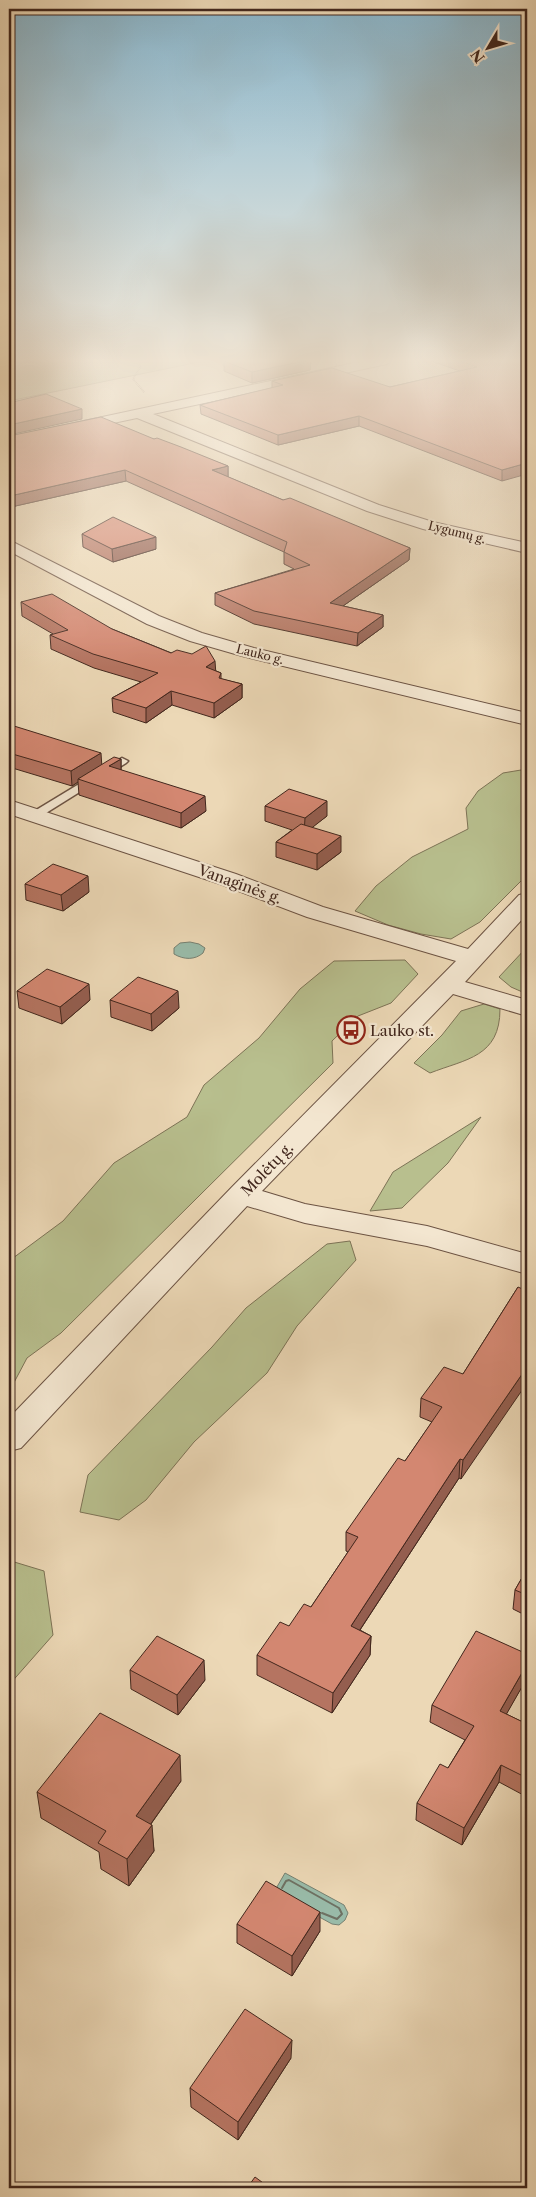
<svg xmlns="http://www.w3.org/2000/svg" width="536" height="2197" font-family="'Libre Caslon Text',serif">
  <rect width="100%" height="100%" fill="#ecd8b6"/>
  <filter id="stains"><feTurbulence type="fractalNoise" baseFrequency=".004" numOctaves="4"/><feColorMatrix values="0 0 0 0 .2 0 0 0 0 .09 0 0 0 0 .02 0 0 0 .5 -.17"/></filter>
  <radialGradient id="worn" r=".72"><stop offset=".6" stop-color="#630" stop-opacity="0"/><stop offset="1" stop-color="#630" stop-opacity=".3"/></radialGradient>
  <path fill="#b8bf8e" stroke="#7d7356" d="M9 360H209L9 401Z
    M527 769V875L480 922 451 939 421 934 388 925 355 911 376 886 412 857 468 829 466 808 478 791 503 773Z
    M527 947V994L511 987 499 977Z
    M405 960 418 974 391 1003 358 1016 332 1041 333 1063 61 1333 27 1358 9 1392V1261L63 1221 114 1163 187 1117 204 1085 259 1038 300 989 334 961Z
    M484 1004 500 1009C500 1057 466 1059 430 1073L414 1063 442 1035 461 1011Z
    M481 1117 448 1163 402 1208 370 1211 393 1172Z
    M350 1241 356 1260 297 1326 267 1373 194 1442 146 1500 119 1520 80 1512 88 1475 212 1347 246 1308 327 1244Z
    M11 1561 44 1571 53 1635 9 1685V1564Z"/>
  <path fill="#99bba9" stroke="#768071" d="M190 942 199 944 205 948 203 953C195 960 184 960 174 954V948L180 943Z
    M285 1873 344 1905 348 1913 345 1920 339 1925 332 1924 274 1892Z"/>
  <g fill="none" stroke-linecap="round" stroke-linejoin="round">
    <path stroke="#6e7163" stroke-width="2" d="M282 1888 286 1881 289 1880 339 1908 342 1914 337 1919 322 1913"/>
    <defs>
      <path id="service" d="M122 758 128 761 126 763 38 818H30L28 815Z"/>
      <path id="minor" d="M368 360H393L387 364 153 414 379 505 433 522 527 543V553L423 529 367 511 137 418 9 445V437Z
        M9 540 159 616 202 633 254 648 527 713V725L242 656 190 641 147 624 9 551Z
        M9 800 236 874 323 907 468 949 519 895 527 893V914L465 982 527 1000V1016L453 994 262 1191 305 1204 427 1226 527 1254V1274L427 1246 305 1223 247 1206 21 1448 9 1451V1418L232 1187 456 961 307 917 220 884 9 814Z"/>
    </defs>
    <use href="#service" stroke="#6c5343" stroke-width="3"/>
    <use href="#minor" stroke="#6c5343" stroke-width="2"/>
    <path stroke="#42271d" stroke-width="2" stroke-dasharray="0.5 1" stroke-linecap="butt" d="M131 360 141 366 133 379 144 392"/>
    <use href="#service" fill="#f3e6d0" fill-rule="evenodd"/>
    <use href="#minor" fill="#f3e6d0" fill-rule="evenodd"/>
  </g>
  <path fill="#b57461" stroke="#42271d" d="M227 360H311L310 370 252 383 224 371V361Z
    M428 360H527L502 481 359 426 278 445 201 414 200 405 272 388V381L390 387 460 371Z
    M9 436 154 439 228 466V477L283 500 410 548 409 560 343 606 383 615V627L357 646 254 624 215 605V593L294 569 284 564V552L126 481 11 507 9 506Z
    M82 534 156 549 113 562 83 547Z
    M21 602 112 629 221 673V679L242 684V698L214 718 172 705 146 723 113 712 112 698 141 682 94 668 51 649 50 635 53 634 22 616Z
    M527 671V688L524 686 525 672Z
    M9 730 102 765 121 759V770L206 811 181 828 79 795 78 782 72 786 9 767Z
    M265 806 327 816 312 827 341 852 317 870 276 857V842L292 830 265 821Z
    M25 884 89 892 63 911 26 900Z
    M17 991 90 1000 62 1024 19 1008Z
    M110 1000 179 1008 152 1031 111 1017Z
    M518 1287 461 1479 459 1478 360 1630 371 1636 370 1655 332 1713 257 1675V1655L289 1626 311 1607 348 1552 346 1551V1532L405 1461 432 1422 420 1417 421 1398 463 1374Z
    M527 1569V1616L513 1609 515 1590Z
    M130 1670 205 1680 178 1715 131 1689Z
    M527 1678 506 1714 527 1724V1797L499 1782 462 1845 416 1820 417 1803 448 1768 465 1740 430 1722 432 1705Z
    M181 1781 151 1824 154 1851 129 1886 101 1869 99 1852 41 1818 37 1792Z
    M237 1924 320 1931 292 1976 237 1943Z
    M291 2058 238 2140 191 2107 190 2088Z"/>
  <path fill="#945e4f" stroke="#42271d" d="M308 360H311L310 370 252 383V372Z
    M82 409V419L9 435V425Z
    M359 416V426L278 445V435Z
    M527 463V474L502 481V470Z
    M228 466V477L212 470Z
    M125 470 126 481 11 507 10 496Z
    M156 537V549L113 562 112 549Z
    M410 548 409 560 330 615V603Z
    M9 589H11L12 601 9 602Z
    M383 615V627L357 646 358 633Z
    M215 661 216 675 206 667Z
    M242 684V698L214 718V703Z
    M171 691 172 705 146 723V708Z
    M101 753 102 768 78 779V782L72 786 71 771Z
    M121 759V774L109 766Z
    M205 796 206 811 181 828V813Z
    M327 801V816L304 834 305 818Z
    M341 836V852L317 870V854Z
    M88 876 89 892 63 911 61 895Z
    M89 984 90 1000 62 1024 60 1007Z
    M178 991 179 1008 152 1031 151 1014Z
    M527 1367V1383L461 1479 463 1460Z
    M460 1459 459 1478 350 1645 351 1626Z
    M371 1636 370 1655 332 1713 333 1693Z
    M204 1660 205 1680 178 1715 177 1695Z
    M527 1664V1678L498 1729 500 1711Z
    M180 1755 181 1781 138 1842 136 1816Z
    M501 1765 499 1782 462 1845 464 1828Z
    M152 1825 154 1851 129 1886 127 1859Z
    M320 1912V1931L292 1976V1956Z
    M292 2040 291 2058 238 2140V2122Z"/>
  <path fill="#d38771" stroke="#42271d" d="M227 360H308L252 372 224 361Z
    M457 360H527V463L502 470 359 416 278 435 200 405 283 385 272 381 332 368 390 387 477 367Z
    M46 394 82 409 9 425V403Z
    M101 417 154 439 157 438 181 447 228 466 212 470 283 500 290 498 410 548 330 603 383 615 358 633 254 611 215 593 310 565 284 552 287 542 125 470 10 496H9V436Z
    M113 517 156 537 112 549 82 534Z
    M52 594 112 629 171 653 177 650 192 654 206 646 215 661 206 667 221 673 219 678 242 684 214 703 171 691 146 708 112 698 158 673 93 654 50 635 68 630 21 602Z
    M14 726 101 753 71 771 9 753V730Z
    M114 757 121 759 109 766 205 796 181 813 78 779Z
    M289 789 327 801 305 818 265 806Z
    M301 824 341 836 317 854 276 842Z
    M53 864 88 876 61 895 25 884Z
    M47 969 89 984 60 1007 17 991Z
    M138 977 178 991 151 1014 110 1000Z
    M518 1287 527 1291V1367L463 1460 460 1459 351 1626 371 1636 333 1693 257 1655 280 1622 289 1626 304 1604 311 1607 358 1537 346 1532 398 1458 405 1461 442 1407 421 1398 444 1367 463 1374Z
    M527 1569V1595L515 1590Z
    M476 1631 527 1654V1664L500 1711 527 1724V1778L501 1765 464 1828 417 1803 440 1764 448 1768 474 1726 432 1705Z
    M157 1636 204 1660 177 1695 130 1670Z
    M100 1713 180 1755 136 1816 152 1825 127 1859 98 1843 106 1831 37 1792Z
    M266 1881 320 1912 292 1956 237 1924Z
    M245 2009 292 2040 238 2122 190 2088Z
    M255 2177 270 2188H247Z"/>
  <linearGradient id="sky" x2="0" y2="1"><stop stop-color="#88b7cf"/><stop offset="0.54" stop-color="#f6edde"/><stop offset="1" stop-color="#f6edde" stop-opacity="0"/></linearGradient>
  <rect width="536" height="668" fill="url(#sky)"/>
  <defs>
    <symbol id="bus-ring" viewBox="-11 -11 22 22"><circle r="9.5" fill="#f3e6d0" stroke="#8f2418" stroke-width="1.5"/><path d="M-5-6H5V4H4V6H2V4H-2V6H-4V4H-5ZM-3.5-4V0h7V-4ZM-3.5 1.2v1.5H-2V1.2ZM2 1.2v1.5H3.5V1.2Z" fill="#8f2418"/></symbol>
  </defs>
  <g fill-rule="evenodd">
    <use href="#bus-ring" x="335" y="1014" width="32" height="32"/>
  </g>
  <g text-anchor="middle" dominant-baseline="central" stroke-width="4.5" stroke-linejoin="round" paint-order="stroke">
    <g font-size="12" fill="#42271d" stroke="#f3e6d0">
      <text transform="translate(457 532) rotate(14)">Lygumų g.</text>
      <text transform="translate(260 654) rotate(14)">Lauko g.</text>
    </g>
    <g font-size="15" fill="#42271d" stroke="#f3e6d0">
      <text transform="translate(240 884) rotate(20)">Vanaginės g.</text>
      <text transform="translate(267 1169) rotate(-46)">Molėtų g.</text>
    </g>
    <g font-size="15" fill="#42271d" stroke="#f3e6d0" text-anchor="start">
      <text x="370" y="1030">Lauko st.</text>
    </g>
  </g>
  <rect width="536" height="2197" fill="none" stroke="#ecd8b6" stroke-width="30"/>
  <rect x="10" y="10" width="516" height="2177" fill="none" stroke="#42271d" stroke-width="2.5"/>
  <rect x="15" y="15" width="506" height="2167" fill="none" stroke="#42271d"/>
  <g transform="translate(488 48) rotate(232)" stroke="#f3e6d0" stroke-width="4" paint-order="stroke">
  <path d="M0-4L9 19L0 12L-9 19Z" fill="#42271d"/>
  <text y="-8" font-size="14" font-weight="bold" text-anchor="middle" fill="#42271d">N</text>
  </g>
  <rect width="100%" height="100%" filter="url(#stains)"/>
  <rect width="100%" height="100%" fill="url(#worn)"/>
</svg>
